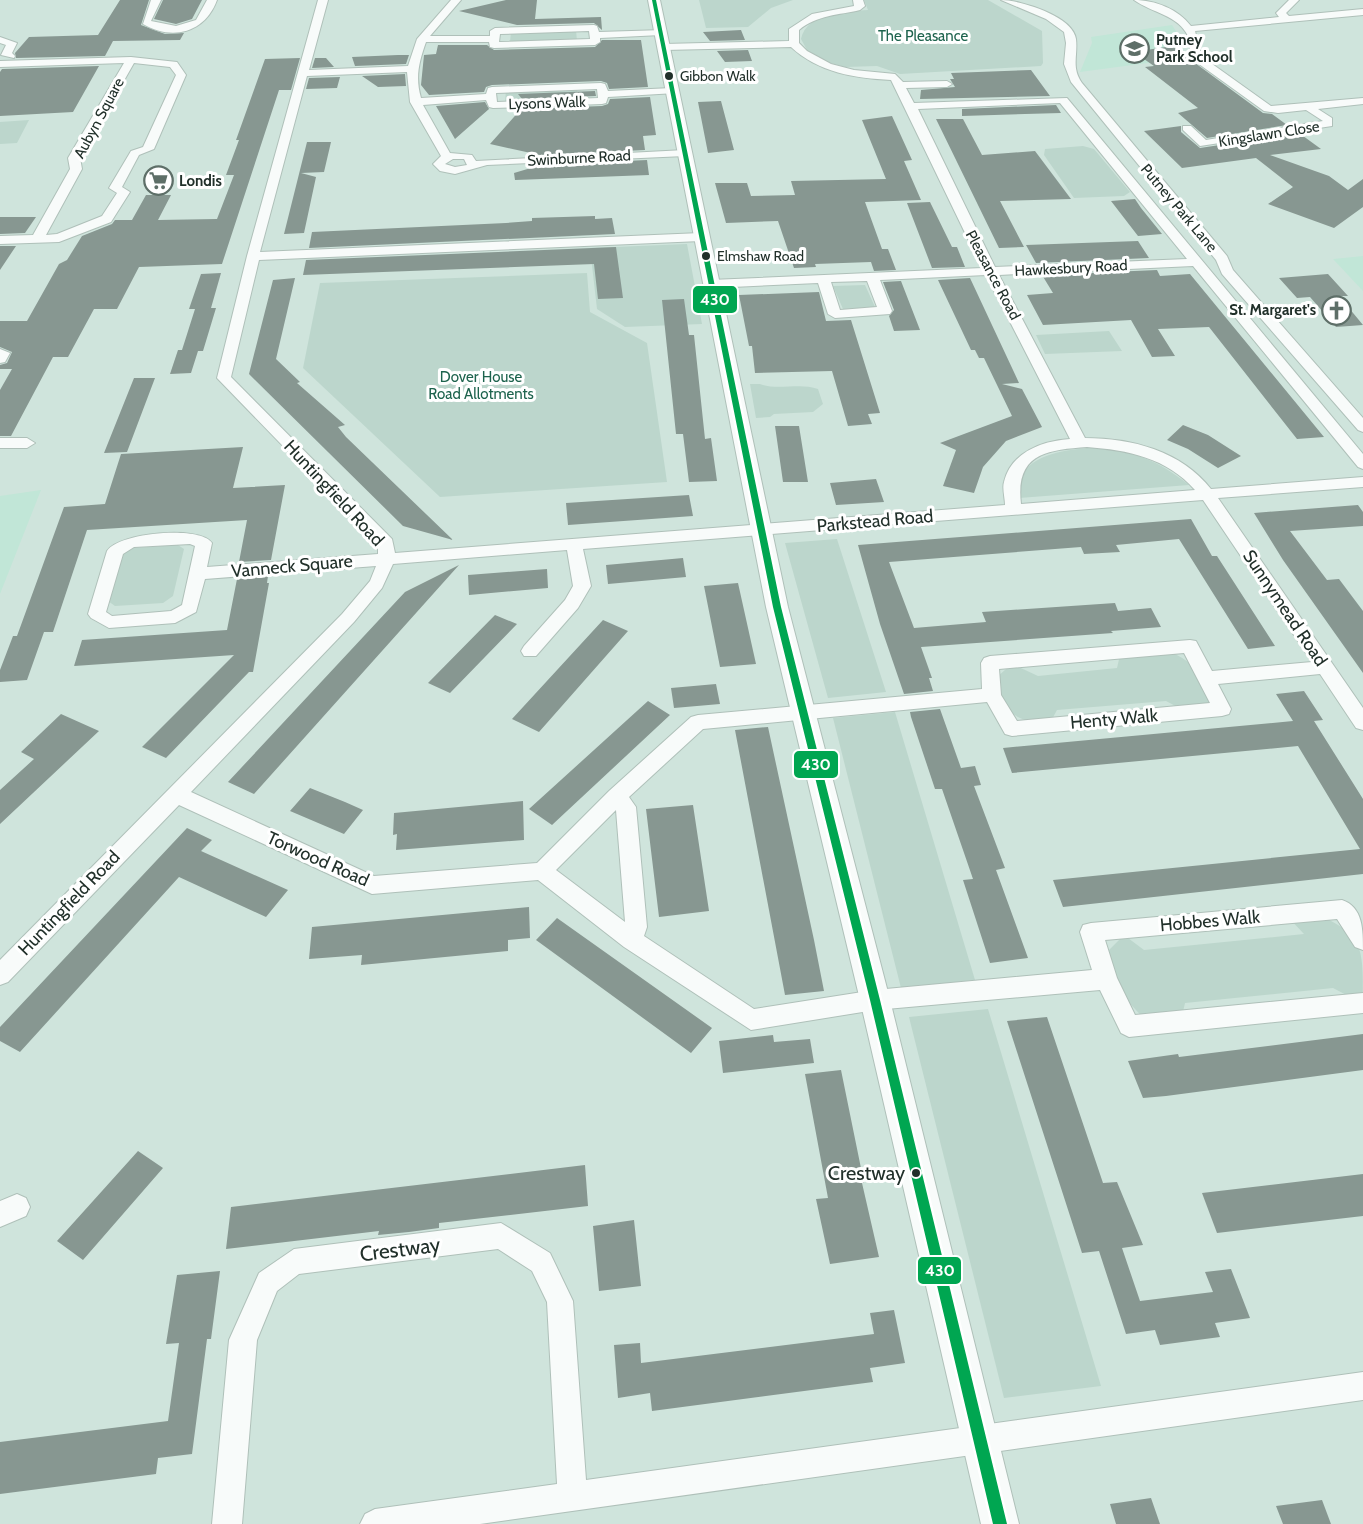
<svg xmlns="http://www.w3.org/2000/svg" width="1363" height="1524" font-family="Cabin,sans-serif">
  <rect width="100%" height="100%" fill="#cfe4dc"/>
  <path fill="#c1e6d7" d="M1172 25 1179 36 1185 58 1080 72 1092 43 1091 37Z
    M1363 256V291L1333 259Z
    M41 490 0 594V496Z"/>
  <path fill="#bcd6cc" d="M699 0H793L771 8 748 27 706 28Z
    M864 0H988L1042 31 1043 63 1041 66 900 74 877 66 845 67 824 61 807 50 801 39C807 12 845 12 868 10Z
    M576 30 577 41 510 42 511 32Z
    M577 88 578 100 505 102 506 90Z
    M29 120 17 143 0 144V122Z
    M1083 146 1094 149 1130 192 1124 196 1074 198 1044 155 1045 149Z
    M687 244 702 324 625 327 597 309 590 248Z
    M587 273 590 312 647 343 667 482 440 497 303 368 320 283Z
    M865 285 875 307 843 309 833 286Z
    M1109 331 1122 351 1045 354 1036 335Z
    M760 384C779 391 799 382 818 389L823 404 813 412 774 414 770 417 756 418 750 384Z
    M1095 447C1135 452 1158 460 1189 485L1019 498C1020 493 1018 484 1020 479 1031 452 1070 450 1095 447Z
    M837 539 886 692 828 698 785 543Z
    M178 545 184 549 173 596 163 603 115 606 108 601 122 553 133 548Z
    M1166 651C1189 657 1210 678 1209 704L1181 709 1166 701 1057 710 1051 721C1015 724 1001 712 998 676L1012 664 1038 676 1117 668 1120 655Z
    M895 712 975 980 901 988 833 718Z
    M1318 915C1363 934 1363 948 1363 995L1356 1000 1333 988 1185 1003 1182 1016H1142C1119 994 1114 981 1109 950L1124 935 1144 950 1304 934 1289 918Z
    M988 1009 1101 1386 1004 1398 909 1017Z"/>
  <path fill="#879791" d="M120 0H149L141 25 165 34 184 33 180 40 113 41 105 56 16 58 15 53 29 37 98 35Z
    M163 0H202L192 19 176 24 154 19Z
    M506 0H537L535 19 601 17 602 30 594 23 517 25 459 11Z
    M741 30 745 40 710 41 703 32Z
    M602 40H641L648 87 609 89 607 83 601 81 492 85 486 87 484 92 429 95 421 85 424 55 436 54 438 45H487L494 50 595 47Z
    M1172 46 1263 113 1272 114 1287 125 1207 138 1178 113 1198 108 1145 67 1154 66 1134 52Z
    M748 50 752 61 725 62 717 51Z
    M398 55H409L406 64 355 66 352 57Z
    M300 58 291 90H279L222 264 139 267 117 309H94L68 357H53L11 436H0V390L12 369H0V365L7 363 12 352 0 347V321H27L59 264 67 260 82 236 112 224 115 220H132L146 195H171L158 220 217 219 234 175H226L239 140H236L265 59Z
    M315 58H326L334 67 312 68Z
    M99 66 73 112 0 116V72L2 69Z
    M1031 70 1050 96 920 99 921 90 955 87 950 79H954L951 73Z
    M405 74 406 86 378 87 362 76Z
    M340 77 337 88 306 89 309 78Z
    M595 91 596 96 522 99 518 94Z
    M650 97 656 135 643 136 645 150 540 155 490 144 521 109 602 106 608 104 610 99Z
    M721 101 734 150 708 153 698 102Z
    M485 102 489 109 455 139 436 106Z
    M1056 105 1061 113 962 116V109Z
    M892 116 912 160 904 161 921 200 865 202 882 249H888L896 270 874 271 871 262 815 264 816 267 794 268 778 221 726 223 715 183H747L751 196 795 195 791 181 886 179 862 120Z
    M936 119H963L982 155 1035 151 1071 199 1000 201 1024 247 999 248Z
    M1181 126V132L1200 148 1299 133 1321 149 1270 155 1329 176 1348 190 1363 179V207L1334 228 1268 204 1293 187 1256 158 1182 168 1144 131Z
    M307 142H331L324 172 301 173 316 177 304 233 284 234Z
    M647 160 649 175 515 180 514 173 541 165Z
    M1135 199 1141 208 1162 234 1138 236 1111 201Z
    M930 202 952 247H957L965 267 932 268 907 203Z
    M595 216V219L612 218 615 234 309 248 312 232 506 223 532 221V218Z
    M0 217H36L25 233 0 234Z
    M1138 241 1149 258 1036 263 1026 245Z
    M0 246H16L0 270Z
    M616 247 623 298 598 299 594 264 303 275 306 260Z
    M1157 270 1160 276 1190 274 1324 437 1297 439 1209 327 1158 329 1175 356 1152 357 1131 320 1043 325 1027 295 1053 293 1042 275Z
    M221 273 211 308H216L203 351H198L191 373 170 374 178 350H182L195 309H189L201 274Z
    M1328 274 1348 296H1339L1363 325 1336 327 1310 297 1297 298 1279 278Z
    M295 278 276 359 300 382 297 383 345 425 338 427 346 437 453 540 403 526 249 374 273 280Z
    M970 278 1019 383 1002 384 1022 389 1042 427 1006 441 983 467 974 493 943 486 956 450 940 443 1012 416 984 358H979L975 350H971L938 280Z
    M901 281 920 330 894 331 889 316 894 310 883 282Z
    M819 292 826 321 851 320 880 413 868 414 872 424 848 426 832 371 755 373 752 346H749L739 295Z
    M684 299 689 335H694L705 439 711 438 717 481 689 482 683 434H676L662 300Z
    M134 378H155L127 452 104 453Z
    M1183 425 1208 435 1241 456 1218 468 1188 449 1167 440Z
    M775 426H799L808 482H783Z
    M243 447 233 488 285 485 271 560 239 562 247 520 87 530 53 632H44L27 680 0 682V670L13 636H17L64 507 105 504 121 454Z
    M876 479 884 502 836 505 830 483Z
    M689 495 693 516 568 525 566 503Z
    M1358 505 1363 512V526L1290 531 1327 580 1339 579 1363 611V673L1283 560 1254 513Z
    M1191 519 1212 556H1217L1275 646 1248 649 1179 539 1116 545 1120 552 1084 554 1081 547 889 562 914 628 986 622 982 612 1115 603 1118 611 1151 608 1161 627 1111 631 1113 633 921 647 932 678H929L933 691 904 694 880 624 858 545Z
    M683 558 686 577 608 584 606 565Z
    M459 565 254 794 228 782 405 592Z
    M547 569 548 588 469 595 468 575Z
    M268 576 267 583H269L253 672H249L166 758 142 747 234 655 74 666 82 640 227 630 237 579Z
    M738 583 756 664 720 667 704 586Z
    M495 615 517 624 450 693 428 683Z
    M603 620 628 631 539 732 512 719Z
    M716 684 720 704 674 708 671 688Z
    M1304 691 1323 720 1314 721 1363 799V874L1063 907 1053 880 1360 849 1298 746 1012 773 1003 748 1293 721 1276 694Z
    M648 701 670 715 552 825 529 809Z
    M940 709 961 768 975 766 981 785 974 786 1005 868 996 870 1028 958 990 963 963 880 973 879 942 789H935L911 717 910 712Z
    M61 714 99 731 0 824V790L34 759 21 752Z
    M768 727 814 940 824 991 785 995 735 730Z
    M310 788 345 802 363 810 344 834 290 811Z
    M523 801 524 840 396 850 397 834 393 835 394 813Z
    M693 805 709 911 659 917 646 809Z
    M187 828 212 840 201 851 288 890 266 917 179 877 20 1052 0 1041V1027Z
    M529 907 530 938 508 940V951L361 965 362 955 309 959 312 927Z
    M557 918 712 1028 691 1053 536 940Z
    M1047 1017 1103 1183 1117 1182 1143 1245 1122 1248 1140 1301 1213 1292 1205 1272 1231 1269 1250 1318 1215 1323 1220 1337 1160 1345 1155 1330 1126 1334 1099 1251 1082 1253 1007 1021Z
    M1363 1034V1070L1166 1096 1143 1098 1128 1061 1178 1054 1179 1057Z
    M773 1035 774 1042 810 1039 814 1063 723 1073 719 1041Z
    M841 1070 864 1183H862L879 1257 830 1264 816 1199 828 1198 805 1074Z
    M138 1151 163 1168 83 1260 57 1241Z
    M585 1165 588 1206 439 1223V1228L409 1232 378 1235 379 1231 226 1249 231 1207Z
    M1363 1174V1216L1217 1233 1202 1193Z
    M634 1220 641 1286 599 1291 593 1226Z
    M220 1271 211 1339H207L192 1454 158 1458 156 1474 0 1494V1442L168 1421 179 1343 166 1344 177 1275Z
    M894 1310 905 1363 870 1368 873 1382 652 1411 650 1393 618 1398 614 1345 640 1343 641 1363 874 1334 870 1313Z
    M1151 1498 1160 1524H1116L1110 1504Z
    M1322 1500 1331 1524H1283L1276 1506Z"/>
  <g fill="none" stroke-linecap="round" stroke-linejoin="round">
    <defs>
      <path id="minor" d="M151 0H161L151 21 176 26 196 20 207 0H217C205 33 172 41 143 24Z
        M318 0H328L309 70 408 66 417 39 451 0H461L430 36H490V31L495 28 594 25 597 26 599 32 664 30 666 32 661 35 600 38V42L595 45 494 48 490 47 489 42H426C419 62 415 77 421 98L486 94 488 88 492 87 601 83 605 84 608 91 672 88 677 91 676 93 608 97 606 103 602 104 493 108 489 107 486 100 423 105 450 153 472 155 476 161 685 150 691 153 685 156 487 165 455 174 440 171 433 164 441 156 410 102 407 72 307 76 260 252 701 233 707 237 701 241 259 260 231 377 392 539 395 553 1005 505C1005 498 1002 488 1004 482 1011 452 1042 441 1070 439L986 275 880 280 892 311 890 314 835 318 828 314 818 283 711 288 704 284 711 280 982 268 891 80C855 78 819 73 791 47L664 50 659 47 664 44 789 41V29L812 14 854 6 853 0H863L865 6 860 10C839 15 817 15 799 30V43L807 51 831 64 854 70 895 74 903 82 947 81 952 84 947 87 906 88 914 103 1067 98 1363 454V469L1358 467 1193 266 999 275 1085 438C1132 438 1181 451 1211 489L1363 477V487L1218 498 1363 708V730L1356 728 1320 674 1218 684 1231 709 1229 714 1222 716 1012 736 1005 734 987 702 703 729 629 797 636 807 647 927 644 936 754 1009 875 990 1092 970 1080 932 1083 925 1091 923 1342 900C1363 907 1363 930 1363 950L1355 947 1337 919 1105 940 1117 978 1135 1015 1363 993V1013L1129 1037 1121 1033 1100 990 875 1010 751 1030 624 947 538 880 372 894 179 805 8 982 0 985V960L342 614 370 581 376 566 205 579 196 612 175 623 109 628 91 618 88 614 107 551C118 533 200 525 212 543L207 567 378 554V544L217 378 247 256ZM589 31 590 39 499 42 500 34ZM597 89 598 98 497 102 496 93ZM1060 103 1187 259 995 267 918 109ZM453 159H464L467 165 455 167 445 164ZM867 281 877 307 840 310 831 282ZM1087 447C1128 450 1167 458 1195 490L1021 504C1015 454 1046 450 1087 447ZM1203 500 1312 662 1212 671 1196 641 1190 640 990 656 984 658 981 663 982 689 698 715 691 717 609 791 537 863 374 876 191 792 354 622 382 588 393 564 567 550 573 586 565 600 524 646 521 651 524 656H536L578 608 591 586 583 549ZM190 544 195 546 182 605 171 611 112 616 106 612 123 554 134 547ZM1184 653 1210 703 1017 721 1001 695 999 669ZM616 810 625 922 556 870Z
        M1001 0C1020 0 1073 16 1076 39 1078 56 1071 67 1082 83L1227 256 1233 270 1363 418V432L1358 430 1222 274 1216 260 1071 82 1064 64 1066 43 1064 32 1046 19Z
        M1134 0C1155 0 1178 9 1191 26L1279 17 1276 13 1289 0H1299L1286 13 1289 16 1363 9V15L1195 31 1201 56 1271 106 1363 98V104L1318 109 1332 118V126L1200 146 1183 130V126H1191L1206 140 1323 121 1306 110 1278 113 1264 111 1192 59C1189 52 1191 43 1188 36 1178 15 1152 13 1134 0Z
        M0 37 17 43 12 53 15 56 14 58 1 55 6 45 0 43Z
        M131 57 177 62 186 75 154 149 139 155 122 187 130 192 111 222 59 242 0 244V236L33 235 70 169 68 158 124 63 0 67V61ZM134 63 170 67 176 75 143 147 131 151 109 188 117 193 102 216 57 234 46 235 82 169 80 158Z
        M0 349 10 353 5 362 0 363Z
        M0 438H27L35 443 27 448H0Z
        M17 1194 26 1198 30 1207 26 1216 0 1227V1201Z
        M501 1223 550 1253 573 1301 586 1480 1363 1372V1400L480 1524H360L365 1514 375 1509 557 1484 547 1302 532 1271 498 1249 299 1274 277 1291 257 1340 242 1524H212L229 1340 259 1273 294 1249Z"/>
      <path id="tertiary" d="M648 0H660L788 607 890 1000 1019 1524H981L860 1000 766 607Z"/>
    </defs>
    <use href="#minor" stroke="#afc0b9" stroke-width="2"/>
    <use href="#tertiary" stroke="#afc0b9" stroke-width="2"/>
    <use href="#minor" fill="#f8fbfa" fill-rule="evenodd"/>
    <use href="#tertiary" fill="#f8fbfa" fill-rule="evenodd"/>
    <defs>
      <path id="bus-1" d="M652 0H656L781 607 880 1000 1007 1524H993L870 1000 773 607Z"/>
    </defs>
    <use href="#bus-1" stroke="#fff" stroke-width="5"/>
    <use href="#bus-1" fill="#00a651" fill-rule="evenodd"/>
  </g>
  <defs>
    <symbol id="school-ring" viewBox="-11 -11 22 22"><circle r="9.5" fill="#fff" stroke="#5e6f68" stroke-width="1.5"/><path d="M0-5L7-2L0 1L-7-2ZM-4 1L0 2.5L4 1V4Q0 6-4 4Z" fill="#5e6f68"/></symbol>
    <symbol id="supermarket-ring" viewBox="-11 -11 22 22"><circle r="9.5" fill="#fff" stroke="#5e6f68" stroke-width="1.5"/><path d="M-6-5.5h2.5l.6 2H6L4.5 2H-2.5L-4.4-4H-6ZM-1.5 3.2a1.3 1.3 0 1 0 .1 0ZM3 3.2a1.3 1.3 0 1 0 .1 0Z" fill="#5e6f68"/></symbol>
    <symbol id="church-ring" viewBox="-11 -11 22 22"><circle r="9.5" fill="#fff" stroke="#5e6f68" stroke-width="1.5"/><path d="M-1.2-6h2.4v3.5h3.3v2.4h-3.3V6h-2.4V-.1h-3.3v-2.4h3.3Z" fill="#5e6f68"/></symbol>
  </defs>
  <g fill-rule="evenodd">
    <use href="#school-ring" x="1118" y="32" width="33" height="33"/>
    <use href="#supermarket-ring" x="142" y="164" width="33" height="33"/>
    <use href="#church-ring" x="1320" y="294" width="33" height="33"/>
  </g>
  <g fill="#21302a" stroke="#fff" stroke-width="2">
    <circle cx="669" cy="76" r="5"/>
    <circle cx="706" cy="256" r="5"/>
    <circle cx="916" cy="1173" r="5"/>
  </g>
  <g text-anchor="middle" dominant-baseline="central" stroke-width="6" stroke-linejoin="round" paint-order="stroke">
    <g font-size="14" fill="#21302a" stroke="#fff" text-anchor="start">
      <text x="680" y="76">Gibbon Walk</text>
      <text x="717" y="256">Elmshaw Road</text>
    </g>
    <g font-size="15" fill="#1d634d" stroke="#fff">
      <text x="923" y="36">The Pleasance</text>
      <text x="481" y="377">Dover House<tspan x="481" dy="17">Road Allotments</tspan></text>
    </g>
    <g font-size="15" font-weight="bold" fill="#21302a" stroke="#fff" text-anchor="start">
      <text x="1156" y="40">Putney<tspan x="1156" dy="17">Park School</tspan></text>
      <text x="179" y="181">Londis</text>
      <text x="1316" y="310" text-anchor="end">St. Margaret's</text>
    </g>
    <g font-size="15" fill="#21302a" stroke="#fff">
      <text transform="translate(547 103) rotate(-2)">Lysons Walk</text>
      <text transform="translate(99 118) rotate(-62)">Aubyn Square</text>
      <text transform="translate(1269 134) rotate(-9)">Kingslawn Close</text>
      <text transform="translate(579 158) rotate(-3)">Swinburne Road</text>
      <text transform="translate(1179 208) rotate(50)">Putney Park Lane</text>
      <text transform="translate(1071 268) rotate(-3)">Hawkesbury Road</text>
      <text transform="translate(993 275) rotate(62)">Pleasance Road</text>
    </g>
    <g font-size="18" fill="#21302a" stroke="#fff">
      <text transform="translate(334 493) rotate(47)">Huntingfield Road</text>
      <text transform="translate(875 521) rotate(-5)">Parkstead Road</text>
      <text transform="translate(292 566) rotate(-5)">Vanneck Square</text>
      <text transform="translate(1285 608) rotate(56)">Sunnymead Road</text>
      <text transform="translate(1114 719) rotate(-5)">Henty Walk</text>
      <text transform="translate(318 859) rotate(24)">Torwood Road</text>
      <text transform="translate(69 903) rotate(-46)">Huntingfield Road</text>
      <text transform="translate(1210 921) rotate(-5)">Hobbes Walk</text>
    </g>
    <g font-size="20" fill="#21302a" stroke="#fff" text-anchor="end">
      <text x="905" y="1173">Crestway</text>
    </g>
    <g font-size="21" fill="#21302a" stroke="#fff">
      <text transform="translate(400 1249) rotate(-7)">Crestway</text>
    </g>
  </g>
  <g stroke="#fff" stroke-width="2">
    <rect x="692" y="285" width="46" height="29" rx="6" fill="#00a651"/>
    <rect x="793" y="750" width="46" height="29" rx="6" fill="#00a651"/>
    <rect x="917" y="1256" width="45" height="29" rx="6" fill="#00a651"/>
  </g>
  <g font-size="16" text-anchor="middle" font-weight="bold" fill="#fff">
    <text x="715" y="305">430</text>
    <text x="816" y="770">430</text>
    <text x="940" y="1276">430</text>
  </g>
</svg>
